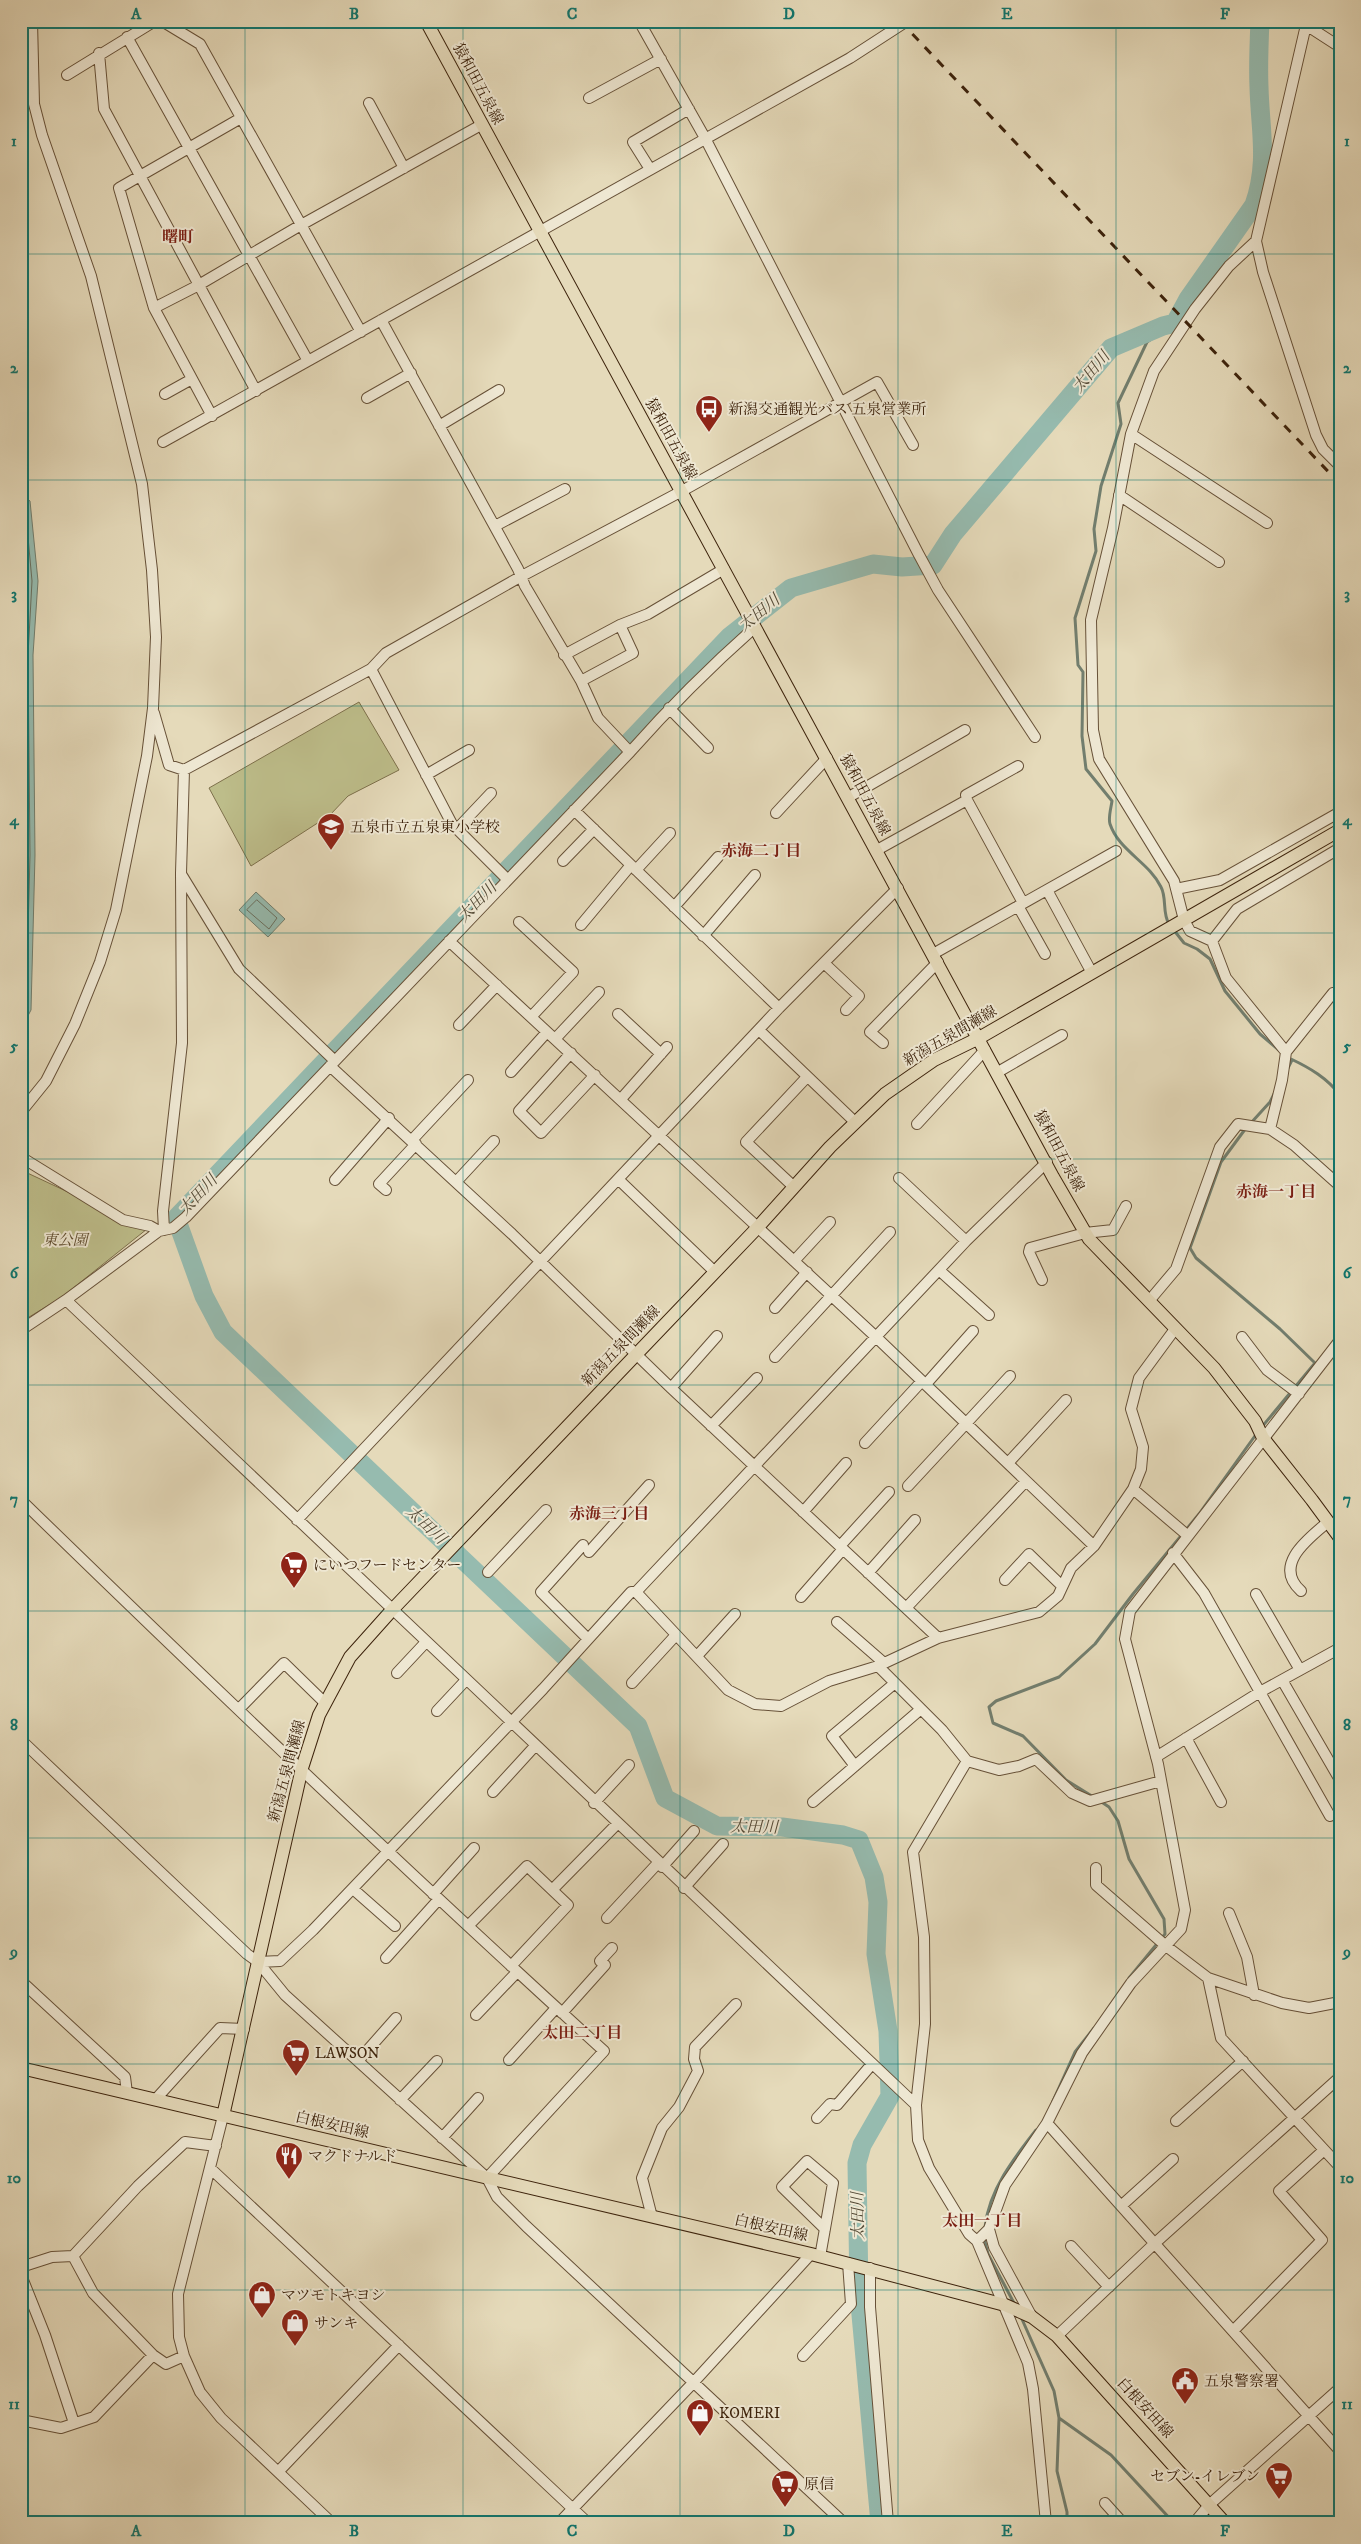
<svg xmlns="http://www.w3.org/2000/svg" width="1361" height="2544" font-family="'IM FELL DW Pica','Noto Serif JP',serif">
  <rect width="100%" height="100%" fill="#e5daba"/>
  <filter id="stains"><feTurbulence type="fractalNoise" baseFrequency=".004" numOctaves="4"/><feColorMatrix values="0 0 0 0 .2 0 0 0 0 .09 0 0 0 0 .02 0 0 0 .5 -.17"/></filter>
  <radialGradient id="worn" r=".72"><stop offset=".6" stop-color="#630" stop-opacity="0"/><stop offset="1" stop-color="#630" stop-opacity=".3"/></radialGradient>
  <path fill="#bdbd8a" stroke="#7d704b" d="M359 702 399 770 348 796 330 815 251 866 209 788Z
    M21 1170 147 1229 62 1297 21 1322Z"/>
  <path fill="#96bbaf" stroke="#727e6e" d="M21 493 30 501 38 581 33 655 35 855 31 1010 21 1029Z
    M256 892 285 919 268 937 239 910Z"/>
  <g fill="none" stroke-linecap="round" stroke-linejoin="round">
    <path stroke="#6a6f5e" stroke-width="1" d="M21 499 25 504 32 581 28 655 30 855 26 1008 21 1018
      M21 528 26 581 22 654 24 855 21 952
      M257 900 277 918 269 929 247 910Z"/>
    <path stroke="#727e6e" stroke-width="3" d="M1169 924C1162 913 1167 898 1161 887 1149 862 1119 851 1110 824 1108 818 1111 808 1112 801L1086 769 1082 736 1083 672 1078 665 1075 618 1096 551 1094 529 1101 486 1121 424 1118 403 1147 342 1175 323
      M1173 929 1184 943 1197 949 1210 959 1225 991 1260 1034 1280 1051
      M1291 1059C1310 1068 1327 1078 1340 1095
      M1288 1068 1292 1060
      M1250 1124 1270 1102 1274 1094
      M1246 1128 1221 1162 1190 1248 1196 1258 1280 1329 1315 1363 1261 1428
      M1095 1798 1066 1780 1023 1736 993 1723 989 1707 996 1701 1059 1677 1095 1644 1133 1594 1199 1514 1257 1433
      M1100 1801 1109 1807 1118 1821 1129 1859 1164 1919 1165 1934 1129 1978
      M1053 2101 1075 2052 1094 2028
      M985 2227C989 2190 1014 2158 1036 2130
      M984 2238 988 2254 1015 2305
      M1021 2317 1054 2391 1059 2418 1057 2471 1067 2512V2523
      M1059 2418 1111 2455 1174 2523"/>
    <path stroke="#96bbaf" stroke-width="19" d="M880 2523 859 2293 857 2163 862 2145 890 2096 888 2031 876 1954 878 1902 874 1877 859 1840 843 1835 782 1827 717 1826 665 1798 638 1726 223 1332 204 1296 176 1218 729 637 791 588 873 564 902 567 933 565 953 534 1111 348 1163 326 1175 323 1188 299 1254 205C1269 162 1260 130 1259 87 1258 65 1259 43 1260 21"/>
    <defs>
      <path id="minor" d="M162 21 200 44 361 332
        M639 21 705 138 918 553 938 590 1035 737
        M1304 21 1306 25 1340 47
        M1306 25 1256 241 1263 272 1316 435 1323 449 1340 466
        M127 37 308 361
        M99 53 104 109 256 391
        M67 75 155 21
        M589 98 661 59
        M369 103 404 168
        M650 169 633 142 689 109
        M1256 241 1229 266 1195 309 1154 371 1131 434 1113 528 1091 620 1093 730 1099 759 1174 881 1184 920 1190 931 1212 941 1226 978 1286 1052
        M154 308 197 286 301 225 481 125
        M381 320 518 569 525 586 581 681 598 718 630 752
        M165 394 192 379
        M367 398 411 373
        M212 416 154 308 119 188 241 118
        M439 426 499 390
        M1131 434 1267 523
        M163 442 850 58 907 21
        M1119 495 1219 562
        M495 526 565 489
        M564 655 620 625 648 614 724 569
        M371 669 452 824 507 879
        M581 681 633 653 620 625
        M669 708 708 748
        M154 713 169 765 184 770 371 669 386 653 520 577 682 491 877 382 913 445
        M426 775 469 750
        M849 797 965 730
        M967 800 966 795 1018 766
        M574 810 779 1008
        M776 813 827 758
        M457 829 491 793
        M877 850 967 800 1023 903
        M563 861 594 829
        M636 870 670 833
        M181 874 239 969 335 1061
        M1176 889 1220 880 1340 812
        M1047 890 1092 973
        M1018 906 1045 954
        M674 907 718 857
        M519 922 573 972 531 1017
        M581 925 631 865
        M703 936 755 875
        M449 941 876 1337 1094 1546
        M1212 941 1237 909 1340 848
        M933 954 1116 851
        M824 963 859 996 846 1010
        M618 1014 661 1054
        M459 1025 497 985
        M759 1030 855 1122
        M555 1039 599 992
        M883 1043 870 1032 938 962
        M571 1053 519 1111 541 1133 595 1075
        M330 1066 512 1234 671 1388 938 1638
        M511 1072 547 1032
        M998 1072 1062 1035
        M621 1099 667 1047
        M21 1112 46 1081 75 1024 100 962 116 910 147 756 153 708 156 637 152 570 142 484 91 276 42 135 34 104 32 21
        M917 1124 985 1050
        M1270 1129 1282 1080 1286 1052 1333 993 1340 998
        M412 1140 468 1080
        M21 1157 123 1220 150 1226 159 1231
        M899 1178 966 1241
        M335 1180 389 1118
        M619 1180 715 1272
        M456 1182 494 1141
        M794 1187 746 1142 807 1077
        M386 1190 379 1184 416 1144
        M164 1230 163 1211 182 1043 181 873 184 770
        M794 1261 830 1222
        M939 1270 989 1315
        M1042 1280 1029 1252 1030 1248 1085 1233 1113 1230 1126 1206
        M66 1300 916 2105
        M1149 1301 1176 1269 1220 1147 1238 1124 1270 1129 1294 1145 1340 1186
        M775 1308 807 1272
        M21 1330 66 1300 159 1231 173 1228 186 1217 630 752C669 708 710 667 754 628
        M1242 1337 1267 1370 1299 1394
        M775 1357 890 1232
        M926 1384 973 1331
        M671 1388 717 1336
        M711 1426 757 1378
        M865 1443 922 1381
        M1008 1463 1066 1400
        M908 1486 1010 1376
        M1133 1489 1187 1535
        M21 1500C212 1686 406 1871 604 2051L487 2178
        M803 1512 846 1463
        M297 1520 779 1008 898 888
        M583 1545 541 1592 588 1639
        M840 1546 889 1492
        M589 1552 649 1485
        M1173 1553 1204 1593 1330 1816
        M488 1572 546 1510
        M868 1573 915 1520
        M1005 1580 1029 1554 1062 1586
        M1301 1591C1272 1565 1309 1538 1328 1522
        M636 1592 966 1241 1047 1162
        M1256 1594 1300 1670
        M801 1597 843 1549
        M906 1608 1026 1481
        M837 1622 884 1663
        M697 1656 735 1614
        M878 1666 942 1730 967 1761 999 1770 1019 1766 1036 1759 1072 1793 1090 1801 1161 1781
        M397 1673 426 1642
        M1282 1680 1340 1780
        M632 1683 676 1635
        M239 1709 284 1663 325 1703
        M437 1711 466 1680
        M1186 1738 1221 1802
        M21 1740 247 1954 258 1962 285 1995 487 2178 497 2197 526 2226 844 2523
        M1156 1757 1260 1692 1340 1648
        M967 1761 913 1852 924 1937 925 2024 916 2105 918 2140 929 2168 969 2234 977 2241 1028 2363 1033 2389 1046 2523
        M855 1766 832 1736 895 1683
        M493 1792 535 1746
        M813 1802 921 1709
        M594 1803 629 1765
        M662 1867 694 1831
        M1096 1868V1885L1166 1946 1208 1978 1282 2003 1309 2008 1340 2002
        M684 1888 723 1844
        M353 1889 395 1926
        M553 1889 617 1824
        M433 1894 474 1848
        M1229 1913 1247 1957 1254 1995
        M607 1918 658 1863
        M468 1926 527 1866 568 1905 511 1966
        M386 1958 439 1899
        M258 1962 280 1961 313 1930 543 1689 631 1592H636L728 1690 755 1704 781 1706 829 1681 878 1666 938 1638 1039 1612 1058 1596 1071 1568 1094 1546 1133 1489 1141 1469 1143 1447 1131 1409 1139 1378 1175 1329
        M1208 1978 1221 2038 1340 2167
        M21 1981 125 2077 127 2093
        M562 2013 605 1965 600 1961 612 1948
        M476 2015 517 1972
        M509 2060 556 2008
        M358 2061 396 2018
        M155 2100 220 2028 244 2029
        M400 2100 437 2061
        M223 2116 178 2294 179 2337 184 2356 200 2392 221 2418 332 2523
        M817 2118 830 2104 837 2105 872 2064
        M1176 2121 1243 2061
        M1047 2123 1340 2451
        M442 2138 478 2098
        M210 2168 588 2523
        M1121 2206 1173 2159
        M652 2217 642 2178 662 2128 679 2107 698 2071 694 2059 695 2047 736 2004
        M989 2229 994 2247 1032 2317
        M977 2241 989 2229 1005 2185 1047 2123 1082 2053 1131 1983 1181 1929 1185 1910 1158 1764 1125 1639 1130 1611 1340 1340
        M1071 2246 1109 2287
        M73 2256 93 2293 153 2355 166 2364 184 2356
        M820 2257 833 2183 807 2161 782 2187 825 2229
        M21 2267 52 2257 73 2256 138 2186 185 2142 216 2146
        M870 2268V2307L888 2523
        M21 2275 45 2335 74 2423
        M1234 2330 1322 2240 1279 2191 1324 2150
        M1057 2336 1154 2244 1340 2077
        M803 2356 851 2304 848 2263
        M21 2420 61 2428 94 2417 153 2355
        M278 2472 399 2345
        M1105 2503 1123 2523
        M559 2523 693 2383 811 2254
        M1194 2523 1209 2505 1340 2388"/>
      <path id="major" d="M426 21 1053 1177 1089 1239 1214 1368 1255 1421 1263 1438 1312 1500 1340 1538
        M21 2068 811 2254 1005 2305 1032 2317 1057 2336 1225 2523
        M223 2116 302 1768 319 1715 350 1657 392 1610 758 1227 830 1147 885 1094 934 1060 979 1038 1340 830"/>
    </defs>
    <use href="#minor" stroke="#675138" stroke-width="12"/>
    <use href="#major" stroke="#3d230c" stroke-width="14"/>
    <use href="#minor" stroke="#eee7d2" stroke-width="10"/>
    <use href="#major" stroke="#e5daba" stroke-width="12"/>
    <path stroke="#3d230c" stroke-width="3" stroke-dasharray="9 9" stroke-linecap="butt" d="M900 21 1340 484"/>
  </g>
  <path fill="none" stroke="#0f766e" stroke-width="1" stroke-opacity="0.55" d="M245 21V2523M463 21V2523M680 21V2523M898 21V2523M1116 21V2523M21 254H1340M21 480H1340M21 706H1340M21 933H1340M21 1159H1340M21 1385H1340M21 1611H1340M21 1838H1340M21 2064H1340M21 2290H1340"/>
  <defs>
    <symbol id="bus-pin" viewBox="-11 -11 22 30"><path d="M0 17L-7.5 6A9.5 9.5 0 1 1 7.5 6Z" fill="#8f2418" stroke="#eee7d2"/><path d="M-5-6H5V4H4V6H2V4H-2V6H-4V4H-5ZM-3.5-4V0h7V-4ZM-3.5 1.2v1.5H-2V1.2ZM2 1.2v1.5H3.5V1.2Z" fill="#fff"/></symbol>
    <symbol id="school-pin" viewBox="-11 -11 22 30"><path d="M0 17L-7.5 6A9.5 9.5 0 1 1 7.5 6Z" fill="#8f2418" stroke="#eee7d2"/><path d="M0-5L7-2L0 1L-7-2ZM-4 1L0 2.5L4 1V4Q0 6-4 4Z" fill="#fff"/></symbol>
    <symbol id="supermarket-pin" viewBox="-11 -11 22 30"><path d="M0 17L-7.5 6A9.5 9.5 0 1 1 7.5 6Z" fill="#8f2418" stroke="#eee7d2"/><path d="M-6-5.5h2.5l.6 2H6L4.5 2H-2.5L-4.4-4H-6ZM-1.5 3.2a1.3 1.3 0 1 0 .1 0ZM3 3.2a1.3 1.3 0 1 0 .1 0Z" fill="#fff"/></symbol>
    <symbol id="restaurant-pin" viewBox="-11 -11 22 30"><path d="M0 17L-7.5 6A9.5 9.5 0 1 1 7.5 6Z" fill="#8f2418" stroke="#eee7d2"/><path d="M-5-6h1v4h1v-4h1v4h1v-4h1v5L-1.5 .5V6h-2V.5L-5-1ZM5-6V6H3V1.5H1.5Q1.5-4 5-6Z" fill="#fff"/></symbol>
    <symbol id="shop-pin" viewBox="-11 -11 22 30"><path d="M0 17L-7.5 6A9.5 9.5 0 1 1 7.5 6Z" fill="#8f2418" stroke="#eee7d2"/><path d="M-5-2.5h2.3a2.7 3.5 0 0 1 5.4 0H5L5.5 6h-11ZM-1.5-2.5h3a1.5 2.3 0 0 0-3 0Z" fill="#fff"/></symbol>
    <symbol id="civic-pin" viewBox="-11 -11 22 30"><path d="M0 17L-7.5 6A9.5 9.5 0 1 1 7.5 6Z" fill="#8f2418" stroke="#eee7d2"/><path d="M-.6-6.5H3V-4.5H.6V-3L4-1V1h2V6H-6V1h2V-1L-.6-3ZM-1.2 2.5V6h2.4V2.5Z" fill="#fff"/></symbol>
  </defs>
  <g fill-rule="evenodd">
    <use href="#bus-pin" x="693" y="393" width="32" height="43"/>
    <use href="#school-pin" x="315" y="811" width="32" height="43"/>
    <use href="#supermarket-pin" x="278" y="1549" width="32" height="43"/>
    <use href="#supermarket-pin" x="280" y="2037" width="32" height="43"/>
    <use href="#restaurant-pin" x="273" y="2140" width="32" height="43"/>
    <use href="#shop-pin" x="246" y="2279" width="32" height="43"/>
    <use href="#shop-pin" x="279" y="2307" width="32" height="43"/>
    <use href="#civic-pin" x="1169" y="2365" width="32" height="43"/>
    <use href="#shop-pin" x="684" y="2397" width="32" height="43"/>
    <use href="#supermarket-pin" x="1263" y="2460" width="32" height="43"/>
    <use href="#supermarket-pin" x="769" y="2468" width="32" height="43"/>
  </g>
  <g text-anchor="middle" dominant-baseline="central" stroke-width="4" stroke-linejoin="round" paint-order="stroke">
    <g font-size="15" fill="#3d230c" stroke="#eee7d2">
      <text transform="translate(478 84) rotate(62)">猿和田五泉線</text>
      <text transform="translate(671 439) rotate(61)">猿和田五泉線</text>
      <text transform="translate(865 795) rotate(62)">猿和田五泉線</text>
      <text transform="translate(950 1036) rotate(-30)">新潟五泉間瀬線</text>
      <text transform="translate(1059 1151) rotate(62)">猿和田五泉線</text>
      <text transform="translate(621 1346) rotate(-46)">新潟五泉間瀬線</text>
      <text transform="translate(287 1771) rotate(-75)">新潟五泉間瀬線</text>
      <text transform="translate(332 2125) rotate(13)">白根安田線</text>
      <text transform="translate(771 2228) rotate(13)">白根安田線</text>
      <text transform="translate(1145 2408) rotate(48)">白根安田線</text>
    </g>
    <g font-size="15" fill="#3d230c" stroke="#eee7d2" text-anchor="start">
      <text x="728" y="409">新潟交通観光バス 五泉営業所</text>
      <text x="350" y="827">五泉市立五泉東小学校</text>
      <text x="313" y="1565">にいつフードセンター</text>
      <text x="315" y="2053">LAWSON</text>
      <text x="308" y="2156">マクドナルド</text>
      <text x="281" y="2295">マツモトキヨシ</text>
      <text x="314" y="2323">サンキ</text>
      <text x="1204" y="2381">五泉警察署</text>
      <text x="719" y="2413">KOMERI</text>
      <text x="1260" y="2476" text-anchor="end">セブン-イレブン</text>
      <text x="804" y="2484">原信</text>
    </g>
    <g font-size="15" font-style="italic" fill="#5d4a2c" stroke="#eee7d2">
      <text x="65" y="1240">東公園</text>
    </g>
    <g font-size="16" font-weight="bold" fill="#7a1f14" stroke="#eee7d2">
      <text x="178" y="237">曙町</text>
      <text x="761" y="851">赤海二丁目</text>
      <text x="1276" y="1192">赤海一丁目</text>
      <text x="609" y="1514">赤海三丁目</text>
      <text x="582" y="2033">太田二丁目</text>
      <text x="982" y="2221">太田一丁目</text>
    </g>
    <g font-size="16" font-style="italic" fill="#534935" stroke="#eee7d2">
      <text transform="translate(1091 372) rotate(-50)">太田川</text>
      <text transform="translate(759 613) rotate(-39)">太田川</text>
      <text transform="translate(477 902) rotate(-46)">太田川</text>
      <text transform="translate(198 1195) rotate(-47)">太田川</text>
      <text transform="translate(426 1525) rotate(43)">太田川</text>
      <text transform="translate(754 1827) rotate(1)">太田川</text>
      <text transform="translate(858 2216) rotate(-91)">太田川</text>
    </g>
  </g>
  <rect width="1361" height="2544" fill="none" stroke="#e5daba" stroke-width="55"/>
  <rect x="28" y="28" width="1306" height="2488" fill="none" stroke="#0f766e" stroke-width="2"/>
  <g font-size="16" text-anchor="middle" font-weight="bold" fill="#0f766e">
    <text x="136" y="19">A</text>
    <text x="354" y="19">B</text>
    <text x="572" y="19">C</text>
    <text x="789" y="19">D</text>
    <text x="1007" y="19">E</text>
    <text x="1225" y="19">F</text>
    <text x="14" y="146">1</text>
    <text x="1347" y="146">1</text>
    <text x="14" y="373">2</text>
    <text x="1347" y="373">2</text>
    <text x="14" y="599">3</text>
    <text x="1347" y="599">3</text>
    <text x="14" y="825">4</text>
    <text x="1347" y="825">4</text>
    <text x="14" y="1051">5</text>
    <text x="1347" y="1051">5</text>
    <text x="14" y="1278">6</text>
    <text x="1347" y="1278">6</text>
    <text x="14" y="1504">7</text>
    <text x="1347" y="1504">7</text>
    <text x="14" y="1730">8</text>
    <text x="1347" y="1730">8</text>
    <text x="14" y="1957">9</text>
    <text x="1347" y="1957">9</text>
    <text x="14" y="2183">10</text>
    <text x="1347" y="2183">10</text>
    <text x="14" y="2409">11</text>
    <text x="1347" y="2409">11</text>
    <text x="136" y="2536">A</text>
    <text x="354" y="2536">B</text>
    <text x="572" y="2536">C</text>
    <text x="789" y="2536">D</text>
    <text x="1007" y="2536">E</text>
    <text x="1225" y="2536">F</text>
  </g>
  <rect width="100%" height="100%" filter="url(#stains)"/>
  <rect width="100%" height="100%" fill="url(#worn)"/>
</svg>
